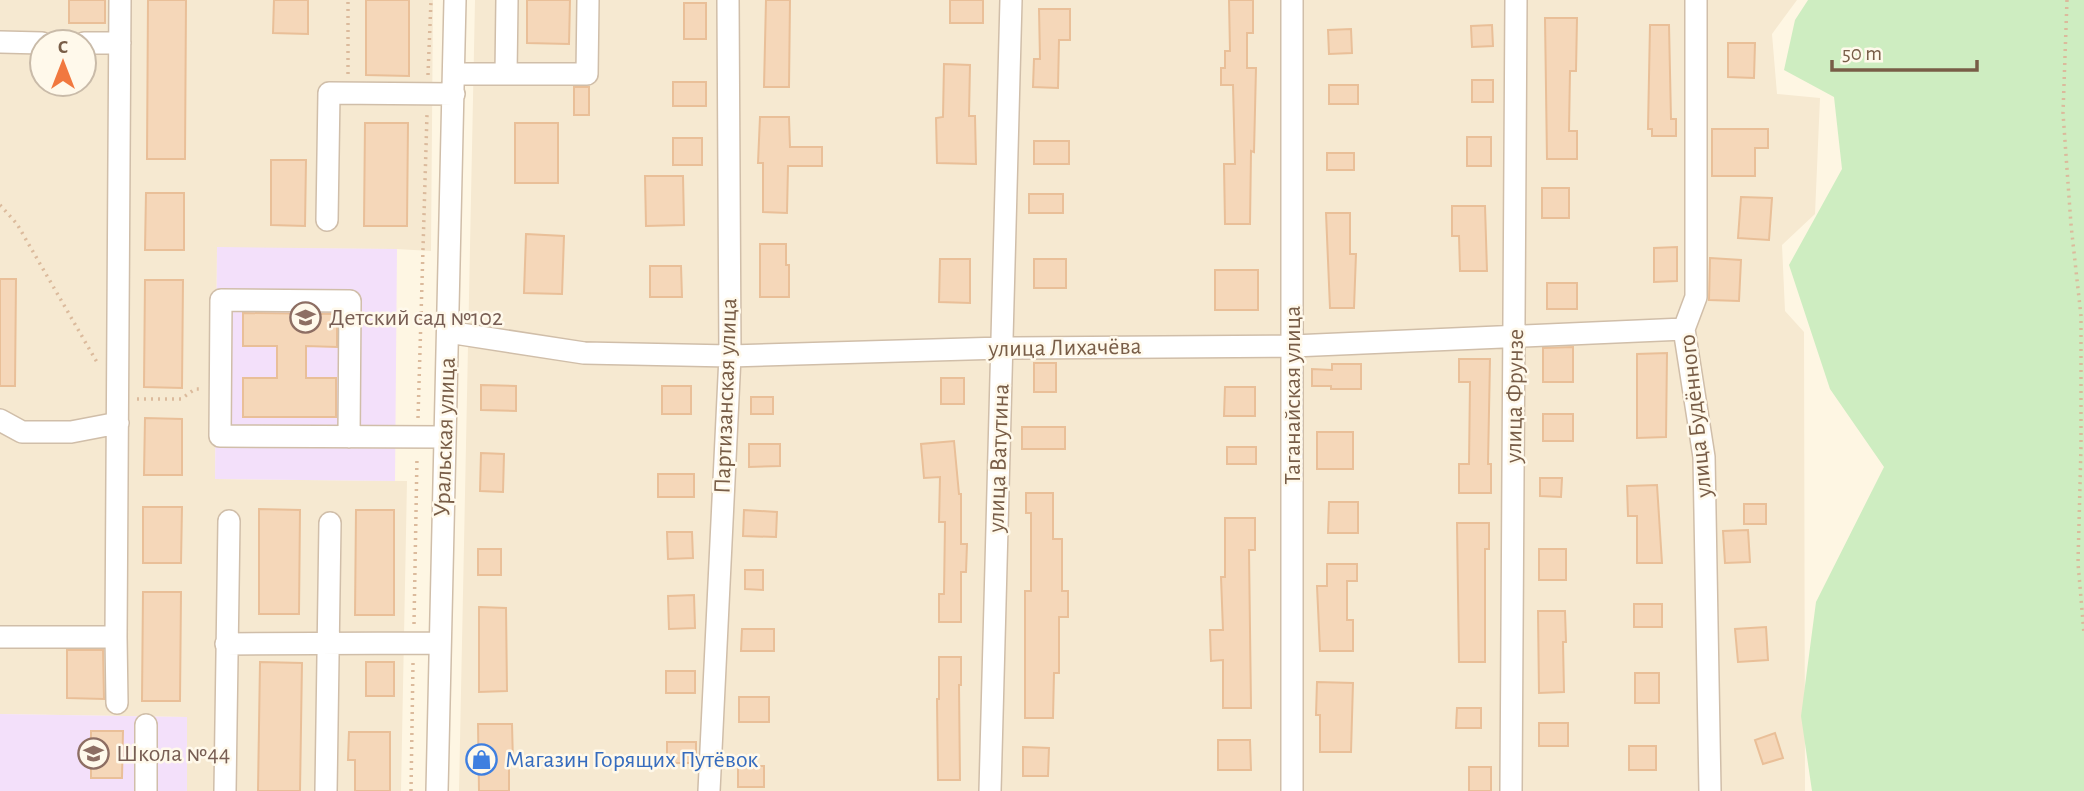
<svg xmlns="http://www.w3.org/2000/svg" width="2084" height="791" font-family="'Alegreya Sans',sans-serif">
  <rect width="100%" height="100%" fill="#fef6e3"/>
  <path fill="#f6e9d1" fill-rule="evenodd" d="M0 0H433L431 251 396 249 217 248 215 479 407 481 401 791H187L186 717 0 714ZM42 42H84V84H42Z
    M475 0H1797L1772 34 1777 94 1820 98 1815 214 1782 245 1785 311 1804 332 1805 791H459Z"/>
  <path fill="#f3e0fa" d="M217 247 397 249 395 481 215 479Z
    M0 714 187 717V791H0Z"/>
  <path fill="#ceedc1" d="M1808 0H2084V791H1812L1801 716 1816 602 1884 467 1830 389 1789 265 1842 169 1834 97 1784 70 1795 20Z"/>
  <path fill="#f5d7b9" stroke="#e9bf98" stroke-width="2" d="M69 0H105V23H69Z
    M148 0H186L185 159H147Z
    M274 0H308V34L273 33Z
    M366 0H409V76L366 75Z
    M527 0H570L569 44 527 43Z
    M766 0H790L789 87H764Z
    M950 0H983V23H950Z
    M1229 0H1253V33H1247V68H1256L1254 152 1251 151 1250 224H1225L1224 164H1235L1233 85H1221V68H1225V51H1230Z
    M684 3H706V39H684Z
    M1039 9H1070V40H1059L1058 88 1033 87 1034 59H1040Z
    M1545 18H1577L1576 71H1570L1569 131H1577V159H1547Z
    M1492 25 1493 46 1472 47 1471 26Z
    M1650 25H1669L1671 119H1676V136H1652V129H1648Z
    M1351 29 1352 53 1329 54 1328 30Z
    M1728 43H1755L1754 78 1728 77Z
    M944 64 970 65 969 116H975L976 164 937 163 936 118 943 117Z
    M1472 80H1493V102H1472Z
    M673 82H706V106H673Z
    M1329 85H1358V104H1329Z
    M574 87H589V115H574Z
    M760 117H789L790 147H822V166H788L787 213 763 212V163H758Z
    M365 123H408L407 226H364Z
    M515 123H558V183H515Z
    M1712 129H1768V148H1755V176H1712Z
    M1467 137H1491V166H1467Z
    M673 138H702V165H673Z
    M1034 141H1069V164H1034Z
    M1327 153H1354V170H1327Z
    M271 160H306L305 226 271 225Z
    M645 176H683L684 225 646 226Z
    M1542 188H1569V218H1542Z
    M146 193H184V250H145Z
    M1029 194H1063V213H1029Z
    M1741 197 1772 198 1769 240 1738 238Z
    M1452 206H1485L1487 271H1460L1459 236H1452Z
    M1326 213H1350V254H1356L1354 308H1330Z
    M526 234 564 236 562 294 524 293Z
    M760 244H786V265H789V297H760Z
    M1677 247V281L1654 282V248Z
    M1710 258 1741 260 1739 301 1709 300Z
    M940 259H970V303L939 302Z
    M1034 259H1066V288H1034Z
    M650 266H681L682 297H650Z
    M1215 270H1258V310H1215Z
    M0 279H16L15 386H0Z
    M145 280H183L182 388 144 387Z
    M1547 283H1577V309H1547Z
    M243 313 337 314V347L306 346V378H336V417H243V378H277V346H243Z
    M1573 347V382H1543V348Z
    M1667 353 1666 437 1637 438V354Z
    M1459 359H1490L1488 464H1491V493H1459V464H1469L1470 382H1459Z
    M1034 363H1056V392H1034Z
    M1332 364H1361V389H1331V386H1312V369L1332 370Z
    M941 378H964V404H941Z
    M481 385 516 386V411L481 410Z
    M662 386H691V414H662Z
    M1225 387H1255V416H1224Z
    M751 397H773V414H751Z
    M1543 414H1573V441H1543Z
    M145 418 182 419V475H144Z
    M1022 427H1065V449H1022Z
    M1317 432H1353V469H1317Z
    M954 441 959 494H961V544H967L966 572H961V622H939V594H944L945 522H939L940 477 924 478 921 444Z
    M749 444H780V466L749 467Z
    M1227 447H1256V464H1227Z
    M481 453 504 454 503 492 480 491Z
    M658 474H694V497H658Z
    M1540 478H1562L1561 497 1540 496Z
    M1657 485 1662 563H1637V516H1628L1627 486Z
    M1026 493H1053V539H1062V591H1068V617H1059V673H1054L1053 718H1025V591H1031V513H1026Z
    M1329 502H1358V533H1328Z
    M1744 504H1766V524H1744Z
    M143 507H182L181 563H143Z
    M259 509 300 510 299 614H259Z
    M356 510H394V615H355Z
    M744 510 777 512 776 537 743 536Z
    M1225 518H1255V550H1249L1251 708H1223V660L1211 661 1210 630H1223L1221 577H1225Z
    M1457 523H1489V549H1485V662H1459Z
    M1748 530 1750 562 1725 563 1723 531Z
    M667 532H692L693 558 668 559Z
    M478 549H501V575H478Z
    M1539 549H1566V580H1539Z
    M1327 564H1357V581H1347V620H1353V651H1320L1317 586H1327Z
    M745 570H763V590L745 589Z
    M143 592H181L180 701H142Z
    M694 595 695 628 669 629 668 596Z
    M1634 604H1662V627H1634Z
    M479 607 506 608 507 691 479 692Z
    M1538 611H1565L1566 642H1563L1564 692 1539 693Z
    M1766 627 1768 660 1738 662 1735 629Z
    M742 629H774V651H741Z
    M67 650H103L104 699 67 698Z
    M939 657H961V685H959L960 780H938L937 699H939Z
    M260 662 302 663 300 791H258Z
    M366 662H394V696H366Z
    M666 671H695V693H666Z
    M1635 673H1659V703H1635Z
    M1317 682 1353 683 1351 752H1320V715H1316Z
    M739 697H769V722H739Z
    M1457 708H1481V728H1456Z
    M1539 723H1568V746H1539Z
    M478 724H512L513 763H509V791H479Z
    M91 731H123L122 778H91Z
    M349 732H390V791H355V760H348Z
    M1775 733 1783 758 1763 764 1755 740Z
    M1218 740H1250L1251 770H1218Z
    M667 742H696V763H667Z
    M1629 746H1656V770H1629Z
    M1023 747 1049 748 1048 776H1023Z
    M738 766H764V787H738Z
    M1469 767H1491V791H1469Z"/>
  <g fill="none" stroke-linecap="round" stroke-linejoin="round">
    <defs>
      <path id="minor" d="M1292 0V791
        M1696 0V297L1684 329 1704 457 1710 791
        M0 42 42 43
        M84 43H120
        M454 74H587L588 0
        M506 74 507 0
        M327 220 329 93 454 94
        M448 332 584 353 730 356 1002 348 1293 346 1684 329
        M0 420 22 432H71L118 423
        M349 437 350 301 221 300 220 436 445 437
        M0 637H116L120 0
        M116 637 117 703
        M226 644 440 643
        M146 791V725
        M225 791 229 521
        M326 791 330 523
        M437 791 455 0
        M709 791 730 356 728 0
        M990 791 1011 0
        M1511 791 1516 0"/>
    </defs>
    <use href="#minor" stroke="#d0bea9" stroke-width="24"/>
    <path stroke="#dbba9c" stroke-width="3.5" stroke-dasharray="2 5" stroke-linecap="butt" d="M2067 0 2063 113 2071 225 2081 316V446L2078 563 2084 634
      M348 74V0
      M428 75 431 0
      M0 205 17 224 98 364
      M137 399H181L195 389H203
      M418 418 427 114
      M414 624 417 457
      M411 791 413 663"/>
    <use href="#minor" stroke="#fff" stroke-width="21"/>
  </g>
  <defs>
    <symbol id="school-ring" viewBox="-11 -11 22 22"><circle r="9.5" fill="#fff9eb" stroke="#8d6e63" stroke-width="1.5"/><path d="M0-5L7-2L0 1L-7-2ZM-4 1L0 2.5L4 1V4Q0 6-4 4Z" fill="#8d6e63"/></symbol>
    <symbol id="shop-ring" viewBox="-11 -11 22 22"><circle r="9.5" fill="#fff9eb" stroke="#3f7fe0" stroke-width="1.5"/><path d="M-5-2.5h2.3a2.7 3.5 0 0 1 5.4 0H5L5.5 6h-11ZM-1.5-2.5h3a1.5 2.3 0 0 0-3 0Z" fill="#3f7fe0"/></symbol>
  </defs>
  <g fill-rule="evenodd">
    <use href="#school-ring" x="288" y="300" width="35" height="35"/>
    <use href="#school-ring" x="76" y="736" width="35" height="35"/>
    <use href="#shop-ring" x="464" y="742" width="35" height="35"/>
  </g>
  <g text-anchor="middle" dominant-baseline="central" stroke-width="5" stroke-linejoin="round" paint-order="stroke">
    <g font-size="24" fill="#785e54" stroke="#fff9eb" text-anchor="start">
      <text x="329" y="318">Детский сад №102</text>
      <text x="116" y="754">Школа №44</text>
    </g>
    <g font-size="24" fill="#785d47" stroke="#fff9eb">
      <text transform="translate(1065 348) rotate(-1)">улица Лихачёва</text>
      <text transform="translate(1293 395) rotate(-90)">Таганайская улица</text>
      <text transform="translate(726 396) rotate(-88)">Партизанская улица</text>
      <text transform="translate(1515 396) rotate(-89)">улица Фрунзе</text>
      <text transform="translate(1696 416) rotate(-96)">улица Будённого</text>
      <text transform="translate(445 437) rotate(-88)">Уральская улица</text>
      <text transform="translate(999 458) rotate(-88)">улица Ватутина</text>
    </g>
    <g font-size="24" fill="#366cbe" stroke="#fff9eb" text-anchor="start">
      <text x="505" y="760">Магазин Горящих Путёвок</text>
    </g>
  </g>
  <g transform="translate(63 63)"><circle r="33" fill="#fff9eb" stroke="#c9bba9" stroke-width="2"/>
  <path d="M0-5L12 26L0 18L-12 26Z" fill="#f1783f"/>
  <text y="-10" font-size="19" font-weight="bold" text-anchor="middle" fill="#785d47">С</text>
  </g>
  <path d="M1832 60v10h145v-10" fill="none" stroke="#785d47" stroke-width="3.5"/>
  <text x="1842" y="60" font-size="21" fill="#785d47" stroke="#fff9eb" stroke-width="5" paint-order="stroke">50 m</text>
</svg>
